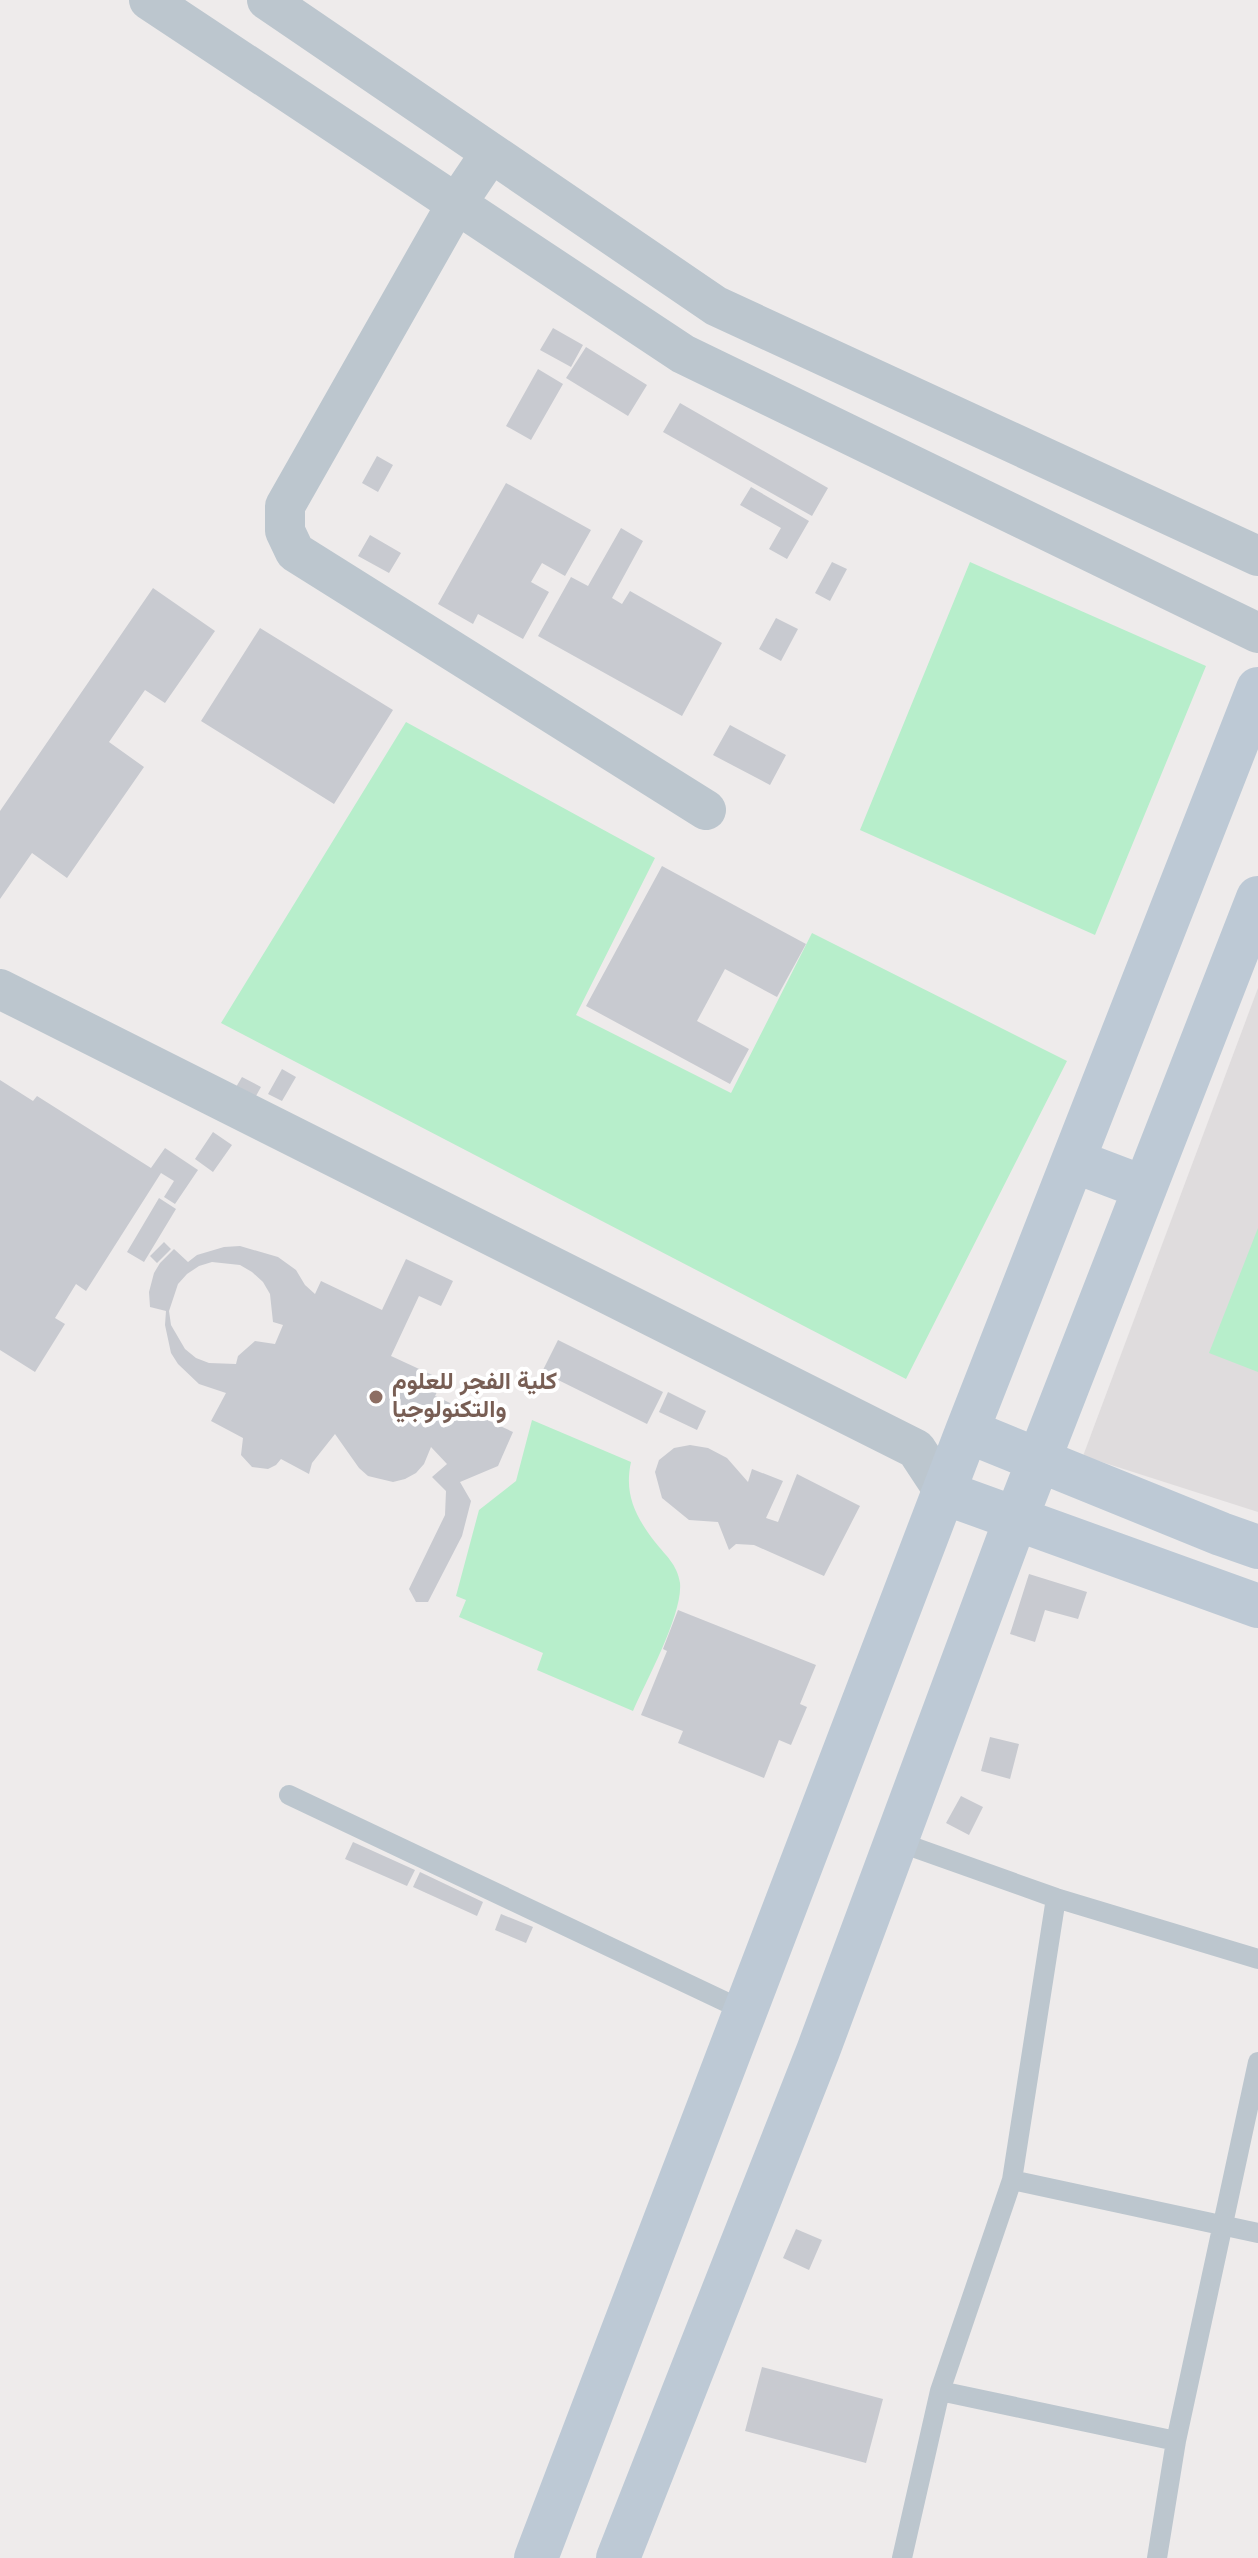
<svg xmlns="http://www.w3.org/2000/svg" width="1258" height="2558" font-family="Overpass,Vazirmatn,sans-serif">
  <rect width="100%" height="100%" fill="#eeebeb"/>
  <path fill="#dfdcdd" d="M1258 988V1512L1083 1456Z"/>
  <path fill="#b7eecb" d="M970 562 1206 666 1095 935 860 830Z
    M406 722 655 858 576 1015 731 1093 812 933 1067 1061 906 1379 221 1023Z
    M1258 1228V1372L1209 1353Z
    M532 1420 631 1462C624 1494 635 1516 655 1542 666 1556 677 1564 680 1583 683 1614 646 1681 633 1711L537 1670 543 1653 459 1617 466 1600 456 1596 479 1510 516 1481Z"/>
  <path fill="#c8cad0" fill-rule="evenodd" d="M553 328 583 345 571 367 540 350Z
    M586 347 647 385 628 416 566 378Z
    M538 369 563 384 531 440 506 426Z
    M680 403 828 488 812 516 663 432Z
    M377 456 393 465 378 492 362 483Z
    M506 483 591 530 565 576 542 563 531 582 549 592 523 639 478 614 473 624 438 604Z
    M751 487 809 521 787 559 769 549 781 528 740 505Z
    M621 528 643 541 612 598 622 604 630 591 722 643 682 716 538 636 571 577 588 586Z
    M370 535 401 553 389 573 358 556Z
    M832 562 847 569 830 601 815 593Z
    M153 588 215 631 165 703 145 690 109 742 144 767 67 878 32 853 0 899V811Z
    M776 618 798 629 781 661 759 649Z
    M260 628 393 710 334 804 201 721Z
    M730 725 786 755 770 785 713 755Z
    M662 866 806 944 777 997 725 969 697 1021 749 1049 730 1084 586 1006Z
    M282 1069 296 1077 282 1101 268 1094Z
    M242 1077 261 1087 252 1103 233 1092Z
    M0 1080 33 1101 37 1096 151 1168 165 1148 198 1170 175 1204 164 1197 174 1181 161 1173 86 1291 76 1284 55 1318 65 1324 35 1372 0 1350Z
    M213 1132 232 1145 213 1172 195 1159Z
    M159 1198 176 1209 144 1262 127 1252Z
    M164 1242 171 1249 157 1263 150 1256Z
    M240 1246 278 1257 296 1270 305 1285 315 1294 321 1281 382 1310 406 1259 453 1281 441 1306 419 1296 391 1356 443 1380 435 1396 513 1432 498 1466 460 1482 471 1501 462 1536 428 1602H416L409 1589 445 1515 446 1491 432 1477 447 1464 431 1447 424 1464 416 1473 405 1479 393 1482 368 1476 359 1468 335 1434 312 1463 309 1474 281 1459 276 1465 268 1469 252 1467 241 1455 243 1438 211 1421 226 1393 199 1384 178 1364 171 1353 165 1325 166 1311 150 1307 149 1292 154 1273 160 1263 174 1249 188 1262 197 1255 224 1247ZM212 1262 240 1265 252 1272 263 1282 270 1294 273 1322 283 1325 275 1344 255 1341 238 1356 236 1364 209 1363 196 1358 185 1349 171 1325 169 1311 178 1284 187 1274 199 1266Z
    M558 1340 663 1392 647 1424 542 1372Z
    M668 1392 706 1411 697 1430 659 1412Z
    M690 1445 708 1448 727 1458 748 1482 752 1469 783 1481 766 1518 778 1522 797 1474 860 1506 824 1576 754 1545 736 1544 729 1550 718 1522 689 1520 662 1498 655 1472 659 1460 674 1448Z
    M1029 1574 1087 1592 1078 1619 1045 1610 1035 1642 1010 1634Z
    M678 1610 816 1665 800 1704 807 1707 791 1745 779 1740 764 1778 678 1743 683 1731 641 1715 667 1651 663 1649Z
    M990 1737 1019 1744 1010 1779 981 1771Z
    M961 1796 983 1807 969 1835 946 1823Z
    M353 1842 415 1870 407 1886 345 1859Z
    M420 1872 483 1902 477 1916 413 1887Z
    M501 1914 533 1927 526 1943 495 1930Z
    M796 2229 822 2240 809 2270 783 2258Z
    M762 2367 883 2399 866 2463 745 2431Z"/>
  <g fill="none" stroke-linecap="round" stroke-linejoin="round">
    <path stroke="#bcc6ce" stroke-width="20" d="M289 1795 745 2011
      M896 1841 1056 1898 1258 1959
      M1012 2180 1258 2233
      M940 2391 1176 2441
      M902 2558 940 2391 1012 2180 1056 1898
      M1157 2558 1176 2441 1258 2062"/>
    <path stroke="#bcc6ce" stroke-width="40" d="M149 0 683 354 1258 633
      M267 0 716 306 1258 556
      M490 154 457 203 285 506V531L295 552 706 810
      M0 989 916 1449 945 1493"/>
    <path stroke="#bdc9d5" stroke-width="44" d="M1074 1161 1145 1188
      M967 1431 1221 1534 1258 1547
      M945 1493 1258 1606
      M536 2558 967 1431 1258 689
      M618 2558 818 2051 1015 1521 1258 898"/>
  </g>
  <circle fill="#8d6e63" stroke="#fff" stroke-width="3" cx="376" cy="1397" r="8"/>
  <g text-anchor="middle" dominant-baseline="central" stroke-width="8" stroke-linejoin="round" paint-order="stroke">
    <g font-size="24" font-weight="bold" fill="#785e54" stroke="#fff" text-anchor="start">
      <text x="392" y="1383">كلية الفجر للعلوم<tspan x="392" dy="28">والتكنولوجيا</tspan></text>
    </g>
  </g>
</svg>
